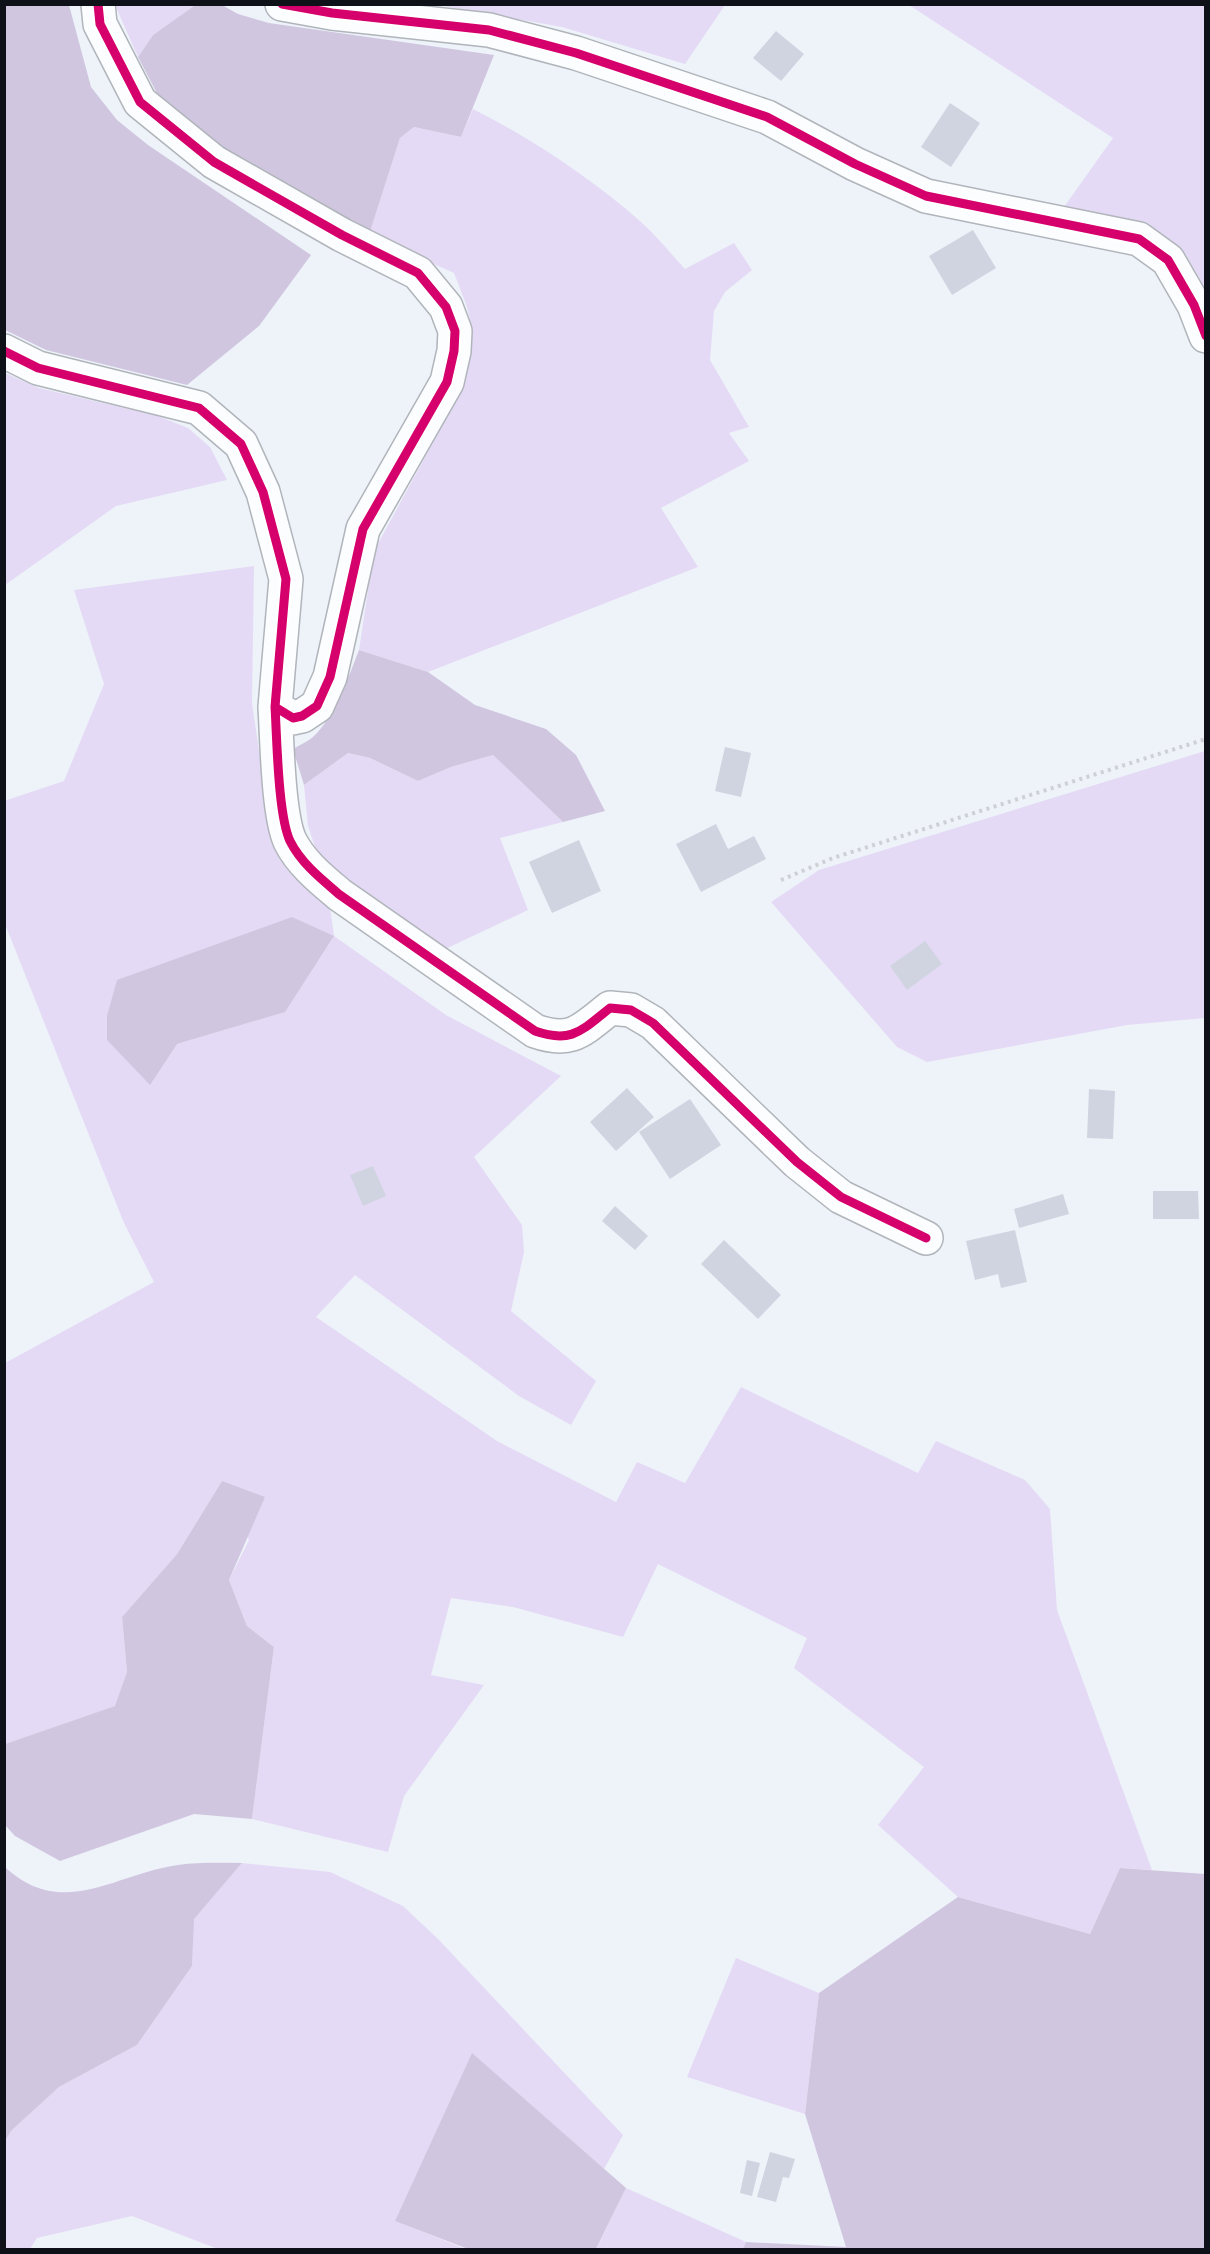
<svg xmlns="http://www.w3.org/2000/svg" width="1210" height="2254" font-family="'Public Sans',sans-serif">
  <rect width="100%" height="100%" fill="#edf3f9"/>
  <path fill="#e5daf5" fill-rule="evenodd" d="M115 5H197L153 35 138 57Z
    M438 5H725L685 64 562 27Z
    M909 5H1205V288L1184 252 1161 235 1059 214 1113 138Z
    M473 109C532 139 591 178 641 222 657 236 671 254 685 269L734 243 752 270 725 292 714 311 710 360 749 427 729 433 749 461 661 508 698 567 428 672 359 650 374 551 461 391 469 360 473 331 466 304 454 273 369 235 400 138 414 127 461 137Z
    M5 373 39 388 158 416 188 428 210 447 227 480 116 506 5 585Z
    M254 566 252 703 272 841 330 907 334 936 446 1015 561 1076 474 1157 522 1225 524 1252 511 1311 596 1381 571 1425 519 1396 355 1275 316 1317 497 1441 616 1502 637 1462 685 1483 741 1387 918 1473 936 1441 1025 1480 1050 1509 1057 1610 1152 1870 1120 1868 1090 1934 958 1897 878 1825 924 1767 794 1668 807 1638 658 1564 623 1637 513 1607 451 1598 431 1675 484 1685 404 1796 388 1852 252 1819 274 1647 247 1626 229 1580 249 1540 222 1481 177 1554 122 1617 127 1672 116 1706 5 1744V1363L154 1282 124 1223 5 924 4 801 64 781 104 684 74 590ZM334 936 284 1012 177 1044Z
    M1205 751V1018L1127 1025 927 1062 897 1047 771 902 819 870Z
    M348 753 370 758 418 781 451 767 493 755 563 822 500 838 528 910 441 951 369 907 318 856 308 826 304 785Z
    M242 1863 330 1872 403 1906 438 1939 623 2135 604 2169 472 2054 396 2221 468 2250 218 2249 132 2216 37 2238 30 2249H5L4 2141 11 2131 59 2087 137 2045 192 1966 193 1919Z
    M736 1958 819 1993 805 2114 687 2077Z
    M626 2188 746 2242 743 2250H596Z"/>
  <path fill="#d1c6e0" d="M197 4 222 5 238 14 269 23 494 55 461 137 414 127 400 138 369 235 201 136 162 103 138 57 153 35Z
    M4 5H69L91 87 117 120 148 145 311 255 259 326 187 385 46 350 5 330Z
    M359 650 428 672 475 705 546 729 576 755 605 811 563 822 493 755 451 767 418 781 370 758 348 753 304 785 293 749C299 745 307 742 313 737 334 718 349 676 359 650Z
    M292 917 334 936 285 1012 177 1044 150 1085 107 1040V1016L117 980Z
    M222 1481 265 1497 229 1580 247 1626 274 1647 252 1819 194 1814 60 1861 15 1836 5 1825V1744L115 1706 127 1672 122 1617 177 1554Z
    M242 1863 194 1919 192 1966 137 2045 59 2087 11 2131 5 2141V1867C63 1921 116 1873 178 1865 199 1862 221 1863 242 1863Z
    M1120 1868 1205 1874V2249H743L746 2242 846 2247 805 2114 819 1993 958 1897 1090 1934Z
    M472 2053 626 2188 596 2249H468L395 2221Z"/>
  <path fill="#d0d4e0" d="M776 31 804 54 781 81 753 58Z
    M950 103 980 123 951 167 921 147Z
    M973 230 996 268 952 295 929 256Z
    M725 747 751 753 741 797 715 791Z
    M716 824 728 849 754 836 766 859 701 892 676 844Z
    M579 840 601 891 552 913 529 862Z
    M925 941 942 964 907 990 890 966Z
    M627 1088 654 1117 616 1151 590 1122Z
    M1089 1089 1115 1091 1113 1139 1087 1138Z
    M690 1099 721 1145 670 1179 639 1132Z
    M373 1166 386 1196 363 1206 350 1175Z
    M1153 1191H1198L1199 1219H1153Z
    M1063 1194 1069 1214 1019 1228 1014 1209Z
    M615 1206 648 1236 635 1250 602 1221Z
    M1015 1230 1027 1282 1001 1288 998 1274 975 1280 966 1241Z
    M724 1240 781 1295 758 1319 701 1264Z
    M770 2152 795 2159 789 2178 783 2177 776 2202 757 2197Z
    M747 2160 760 2163 752 2196 740 2193Z"/>
  <g fill="none" stroke-linecap="round" stroke-linejoin="round">
    <defs>
      <path id="minor" d="M282 4 332 13 489 30 576 53 767 117 855 164 926 196 1139 239 1168 260 1194 305 1206 336
        M4 351 38 368 199 408 241 444 263 492 286 579 275 707 293 718 302 716 317 706 330 677 363 529 447 382 454 351 455 331 446 307 418 273 342 235 214 162 140 102 100 24 98 4
        M275 707C277 739 278 815 290 841 301 863 321 879 340 895L535 1031C572 1044 582 1030 610 1008L631 1010 653 1023 797 1162 841 1197 926 1238"/>
    </defs>
    <use href="#minor" stroke="#b0b5bb" stroke-width="36"/>
    <path stroke="#ced0d3" stroke-width="4" stroke-dasharray="3 4.5" stroke-linecap="butt" d="M781 880 833 858 1206 739"/>
    <use href="#minor" stroke="#fcfdfe" stroke-width="33"/>
    <defs>
      <path id="cycleway" d="M282 4 332 13 489 30 576 53 767 117 855 164 926 196 1139 239 1168 260 1194 305 1206 336
        M4 351 38 368 199 408 241 444 263 492 286 579 275 707 293 718 302 716 317 706 330 677 363 529 447 382 454 351 455 331 446 307 418 273 342 235 214 162 140 102 100 24 98 4
        M275 707C277 739 278 815 290 841 301 863 321 879 340 895L535 1031C572 1044 582 1030 610 1008L631 1010 653 1023 797 1162 841 1197 926 1238"/>
    </defs>
    <use href="#cycleway" stroke="#fff" stroke-width="13"/>
    <use href="#cycleway" stroke="#d6006c" stroke-width="9"/>
  </g>
  <rect width="1210" height="2254" fill="none" stroke="#0e1218" stroke-width="12"/>
</svg>
